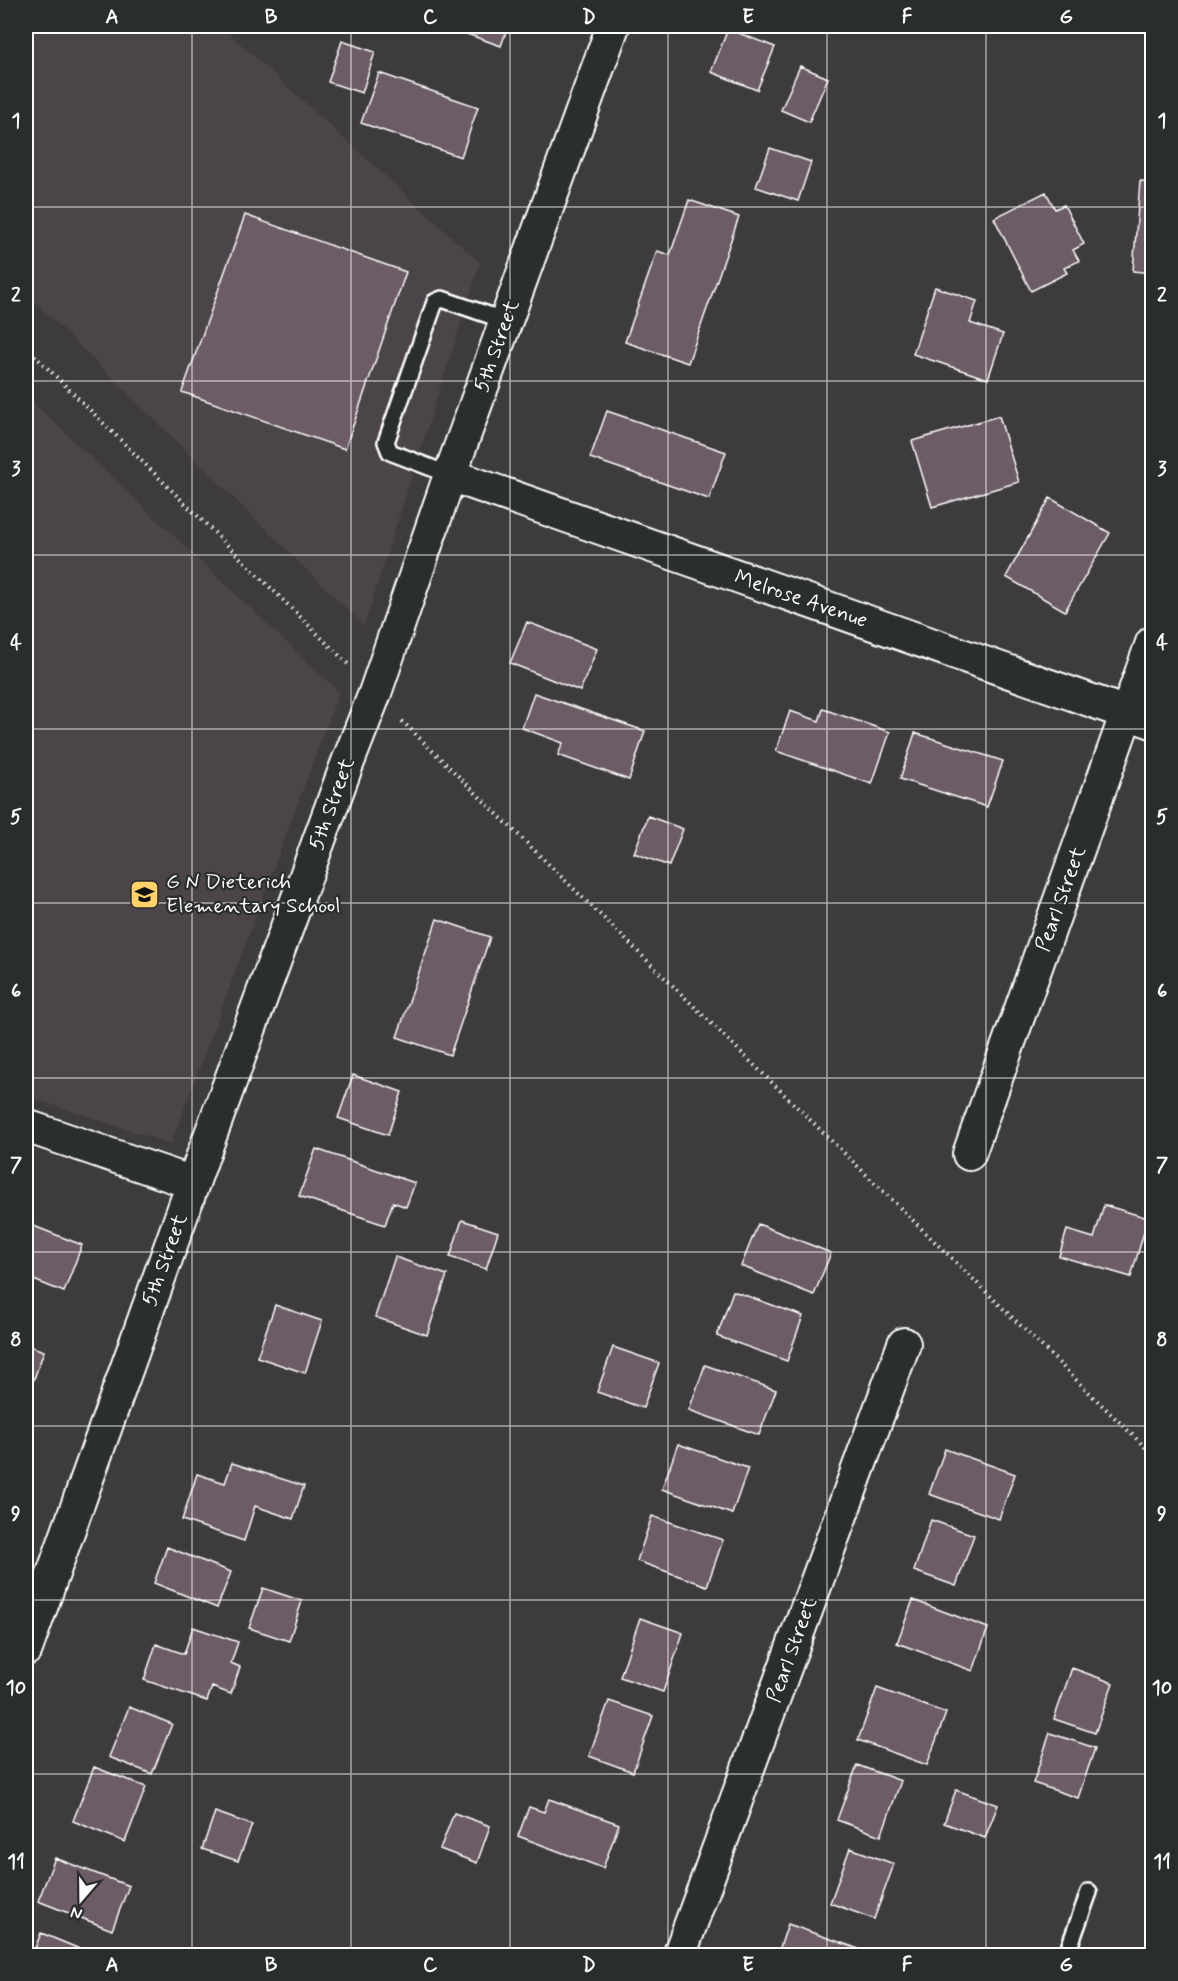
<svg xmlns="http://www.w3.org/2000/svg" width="1178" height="1981" font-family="Mynerve,sans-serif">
  <rect width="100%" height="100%" fill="#3e3b3e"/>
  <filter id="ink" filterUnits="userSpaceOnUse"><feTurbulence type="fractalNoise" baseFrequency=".0167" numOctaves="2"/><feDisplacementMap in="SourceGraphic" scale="12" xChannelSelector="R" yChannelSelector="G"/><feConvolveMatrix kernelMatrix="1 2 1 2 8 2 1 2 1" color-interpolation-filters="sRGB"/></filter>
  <g filter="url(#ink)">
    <path fill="#4c454a" d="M26 26H221L480 263 364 626 26 293Z
      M26 396 339 692 171 1144 26 1096Z"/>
    <path fill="#6d5c65" stroke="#fff" stroke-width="1.5" d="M455 26H508L501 46 453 29Z
      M728 29 775 47 757 90 711 72Z
      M342 41 375 52 362 93 328 82Z
      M800 66 828 78 809 122 781 110Z
      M379 73 478 107 461 157 361 123Z
      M770 148 811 162 798 201 756 187Z
      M1140 181 1152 182V273L1133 271Z
      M1046 192 1055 209 1064 205 1084 244 1073 250 1079 261 1064 268 1067 273 1031 291 994 218Z
      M689 200 739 217 688 363 625 342 657 251 670 255Z
      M245 215 406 272 345 449 182 392Z
      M935 287 977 301 970 323 1003 334 988 379 913 354Z
      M607 411 726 452 709 499 590 458Z
      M999 416 1019 482 932 507 912 441Z
      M1050 498 1110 533 1065 611 1006 577Z
      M527 622 597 649 580 691 510 663Z
      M534 693 645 731 629 780 558 755 563 743 522 728Z
      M823 709 890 732 872 784 776 751 790 711 819 721Z
      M915 733 1003 761 987 807 900 779Z
      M648 816 683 829 669 866 634 853Z
      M437 919 490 937 450 1055 397 1037Z
      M353 1075 402 1092 388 1135 338 1118Z
      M316 1149 415 1183 406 1207 393 1202 385 1225 299 1196Z
      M1104 1205 1148 1218 1131 1277 1059 1256 1067 1230 1094 1238Z
      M462 1220 498 1232 486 1269 450 1257Z
      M26 1223 82 1245 64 1292 26 1277Z
      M758 1224 831 1253 814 1295 741 1266Z
      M395 1257 447 1275 427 1335 375 1317Z
      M733 1291 803 1316 787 1361 717 1336Z
      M275 1305 322 1321 305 1373 257 1357Z
      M26 1345 44 1351 26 1401Z
      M613 1347 659 1363 643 1408 597 1392Z
      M705 1365 776 1390 759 1435 689 1410Z
      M678 1444 748 1468 732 1514 662 1489Z
      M945 1449 1015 1474 999 1519 929 1494Z
      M232 1463 304 1486 293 1519 255 1506 244 1541 182 1520 197 1474 225 1483Z
      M652 1516 723 1540 707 1586 637 1561Z
      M931 1520 974 1535 956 1586 914 1571Z
      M167 1547 231 1572 217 1608 154 1583Z
      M263 1588 302 1601 289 1641 249 1628Z
      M913 1600 988 1628 973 1671 897 1643Z
      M640 1618 683 1633 663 1692 620 1677Z
      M193 1627 238 1642 231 1663 240 1667 231 1694 212 1687 207 1701 144 1680 156 1644 184 1654Z
      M1072 1668 1113 1683 1095 1733 1054 1719Z
      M877 1688 946 1713 927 1765 858 1740Z
      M609 1701 653 1716 633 1772 589 1756Z
      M129 1707 172 1724 152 1774 109 1757Z
      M1050 1733 1095 1748 1078 1798 1033 1783Z
      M857 1765 901 1781 881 1836 837 1820Z
      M94 1767 146 1787 125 1842 73 1821Z
      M956 1790 998 1805 985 1838 944 1823Z
      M549 1799 619 1824 603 1868 518 1836 529 1807 544 1812Z
      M215 1812 252 1825 238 1861 202 1849Z
      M454 1813 490 1826 477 1863 440 1849Z
      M850 1848 894 1864 874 1919 830 1903Z
      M55 1858 129 1886 112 1930 38 1901Z
      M788 1924 859 1949 857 1956H777Z
      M41 1933 97 1956H32Z"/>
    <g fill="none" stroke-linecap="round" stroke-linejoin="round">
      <defs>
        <path id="lane" d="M450 475 390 452 386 442 435 302 442 299 506 321
          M1066 1956 1089 1892"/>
        <path id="street" d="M450 475 1152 722
          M26 1126 193 1183
          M969 1154 1152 643
          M26 1649 201 1161 346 767 375 693 450 475 613 26
          M679 1956 904 1344"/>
      </defs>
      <use href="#lane" stroke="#fff" stroke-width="20"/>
      <use href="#street" stroke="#fff" stroke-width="36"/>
      <path stroke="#fff" stroke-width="4" stroke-dasharray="1.5 4.5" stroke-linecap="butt" d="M26 347 349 665
        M402 721 1152 1454"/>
      <use href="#lane" stroke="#2a2d2e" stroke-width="15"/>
      <use href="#street" stroke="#2a2d2e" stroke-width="32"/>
    </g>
  </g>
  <path fill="none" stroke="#fff" stroke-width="1.5" stroke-opacity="0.55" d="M192 26V1956M351 26V1956M510 26V1956M668 26V1956M827 26V1956M986 26V1956M26 207H1152M26 381H1152M26 555H1152M26 729H1152M26 903H1152M26 1078H1152M26 1252H1152M26 1426H1152M26 1600H1152M26 1774H1152"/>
  <defs>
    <symbol id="school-square" viewBox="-11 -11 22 22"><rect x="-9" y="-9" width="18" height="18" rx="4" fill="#ffd166" stroke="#2a2d2e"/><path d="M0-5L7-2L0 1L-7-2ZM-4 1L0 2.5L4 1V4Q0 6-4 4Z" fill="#111"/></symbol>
  </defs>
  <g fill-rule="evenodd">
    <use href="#school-square" x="128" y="878" width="33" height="33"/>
  </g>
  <g text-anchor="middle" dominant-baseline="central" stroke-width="4.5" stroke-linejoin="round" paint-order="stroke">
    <g font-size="21" fill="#fff" stroke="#2a2d2e">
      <text transform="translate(497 346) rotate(-70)">5th Street</text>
      <text transform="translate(801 599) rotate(19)">Melrose Avenue</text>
      <text transform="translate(332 804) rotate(-70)">5th Street</text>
      <text transform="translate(1061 899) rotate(-70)">Pearl Street</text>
      <text transform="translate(165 1260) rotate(-70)">5th Street</text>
      <text transform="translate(792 1650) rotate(-70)">Pearl Street</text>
    </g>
    <g font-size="21" fill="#fff" stroke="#2a2d2e" text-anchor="start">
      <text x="166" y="882">G N Dieterich<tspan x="166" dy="24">Elementary School</tspan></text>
    </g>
  </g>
  <rect width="1178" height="1981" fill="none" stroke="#2a2d2e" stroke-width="66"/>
  <g transform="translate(81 1900) rotate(200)" stroke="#2a2d2e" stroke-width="4.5" paint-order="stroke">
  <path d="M0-4.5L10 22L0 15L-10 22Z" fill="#ffffff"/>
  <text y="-9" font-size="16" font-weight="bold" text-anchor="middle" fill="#ffffff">N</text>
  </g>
  <rect x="33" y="33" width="1112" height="1915" fill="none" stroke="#fff" stroke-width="2"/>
  <g font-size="20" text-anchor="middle" font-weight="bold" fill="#fff">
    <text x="112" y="23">A</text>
    <text x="271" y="23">B</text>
    <text x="430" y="23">C</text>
    <text x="589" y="23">D</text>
    <text x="748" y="23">E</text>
    <text x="907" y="23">F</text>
    <text x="1066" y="23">G</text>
    <text x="16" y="127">1</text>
    <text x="1162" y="127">1</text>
    <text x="16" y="301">2</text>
    <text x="1162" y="301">2</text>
    <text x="16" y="475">3</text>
    <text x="1162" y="475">3</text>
    <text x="16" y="649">4</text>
    <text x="1162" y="649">4</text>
    <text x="16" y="823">5</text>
    <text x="1162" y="823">5</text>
    <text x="16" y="997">6</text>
    <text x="1162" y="997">6</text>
    <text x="16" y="1171">7</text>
    <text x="1162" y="1171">7</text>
    <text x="16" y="1346">8</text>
    <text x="1162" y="1346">8</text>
    <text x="16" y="1520">9</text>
    <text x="1162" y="1520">9</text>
    <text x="16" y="1694">10</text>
    <text x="1162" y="1694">10</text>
    <text x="16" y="1868">11</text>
    <text x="1162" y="1868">11</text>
    <text x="112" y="1971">A</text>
    <text x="271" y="1971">B</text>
    <text x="430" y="1971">C</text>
    <text x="589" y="1971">D</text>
    <text x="748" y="1971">E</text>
    <text x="907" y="1971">F</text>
    <text x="1066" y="1971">G</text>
  </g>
</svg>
